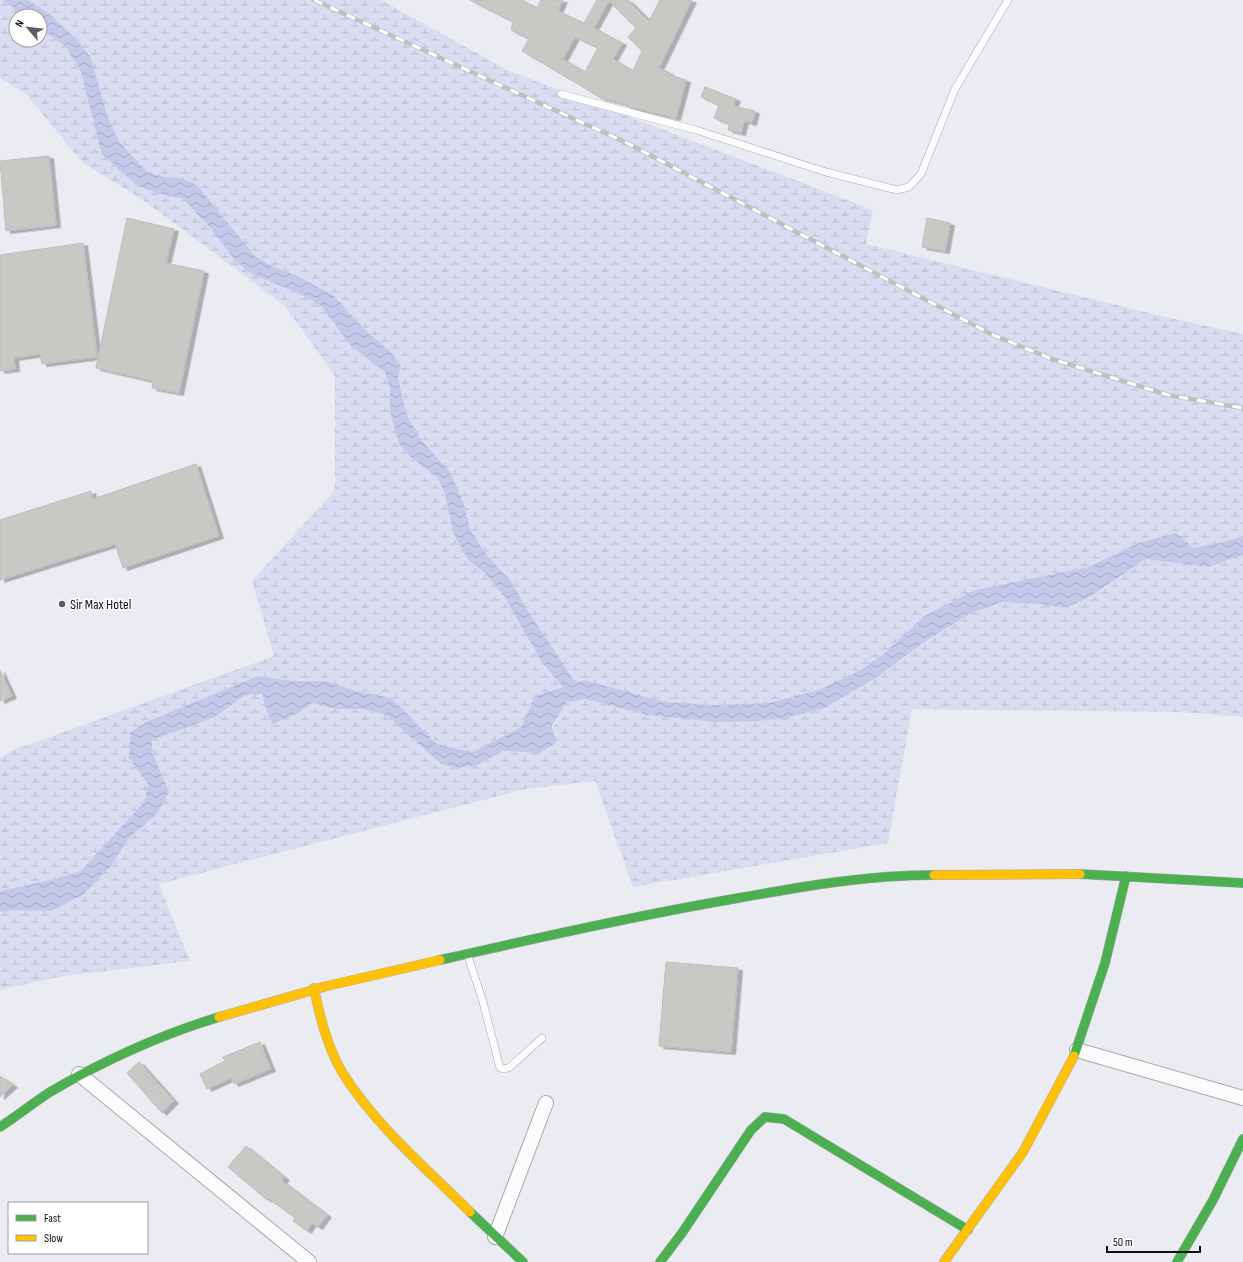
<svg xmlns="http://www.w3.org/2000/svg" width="1243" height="1262" font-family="'Sofia Sans Condensed',sans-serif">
  <defs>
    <pattern id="wetland-marsh" width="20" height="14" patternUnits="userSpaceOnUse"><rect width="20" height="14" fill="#daddf1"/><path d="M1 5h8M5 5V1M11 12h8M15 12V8" fill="none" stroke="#babcce"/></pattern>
    <pattern id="water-waves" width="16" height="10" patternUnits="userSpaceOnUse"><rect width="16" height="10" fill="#c3c8e8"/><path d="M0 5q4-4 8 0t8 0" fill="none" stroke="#a6abc6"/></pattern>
    <filter id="shadow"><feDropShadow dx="4.5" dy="2.5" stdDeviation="0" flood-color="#0004"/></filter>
  </defs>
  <rect width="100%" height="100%" fill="#ebecf1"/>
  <path fill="url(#wetland-marsh)" d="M0 0H3L24 16H16V40H40V28L66 47 81 72 101 152 117 168 138 186 160 194 183 199 252 274 307 297 322 307 350 345 385 372 390 389V411L399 444 413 458 438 478 468 560 484 572 504 596 543 664 563 687 535 696 521 727 473 752 437 744 392 698 356 691 327 681H292L258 676 146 722 130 732 129 758 148 784 145 801 81 871 55 879 0 891V758L11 751 274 656 252 581 335 490V376L285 306 143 200 82 162 26 94 0 78Z
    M29 0H381L507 70 873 210 866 244 1161 316 1243 334V536L1220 543 1193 548 1141 542 1088 567 975 590 859 671 819 690 768 703 715 705 665 702 584 680 576 683 528 611 511 581 486 554 470 529 463 501 450 472 419 437 406 413 398 378 401 366 391 352 366 331 349 312 297 276 270 265 255 256 182 178 164 177 148 172 120 143 108 118 91 58 50 14Z
    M1243 555V717L1179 712 912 709 888 843 633 887 595 781 525 789 159 884 190 961 63 976 0 990V912L16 910 51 911 111 866 130 837 157 814 169 792 153 754 152 740 215 717 245 695 262 692 266 709 297 714 312 703 336 709H362L386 715 441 764 457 768 478 765 502 751 539 753 567 702 585 699 647 715 715 722 786 718 825 708 877 677 923 643 971 613 1002 602 1039 604 1065 608 1145 559 1208 567Z"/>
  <path fill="url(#water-waves)" d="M3 0H29L50 14 78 41 91 58 108 118 120 143 148 172 164 177 182 178 197 185 255 256 270 265 297 276 333 295 366 331 391 352 401 366 398 378 406 413 419 437 450 472 463 501 470 529 486 554 511 581 528 611 576 683 584 680 665 702 715 705 768 703 819 690 859 671 886 652 923 617 975 590 1088 567 1141 542 1177 533 1193 548 1220 543 1243 536V555L1208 567 1145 559 1088 598 1065 608 1039 604 1002 602 971 613 923 643 877 677 825 708 786 718 758 721 715 722 647 715 585 699 567 702 552 726 556 743 539 753 502 751 478 765 457 768 441 764 386 715 362 709H336L312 703 297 714 272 724 266 709 262 693 245 695 215 717 152 740 153 754 169 792 157 814 130 837 111 866 84 894 51 911 16 910 0 912V891L55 879 81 871 145 801 148 784 129 758 130 732 146 722 258 676 292 681H327L356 691 392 698 437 744 473 752 521 727 535 696 563 687 543 664 504 596 484 572 468 560 454 535 445 495 438 478 412 458 399 444 390 411V389L385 372 350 345 322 307 307 297 252 274 234 259 211 229 183 199 160 194 138 186 117 168 101 152 81 72 66 47 40 28V16H24Z"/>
  <path fill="#c7cac4" stroke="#bcbdbe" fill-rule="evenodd" filter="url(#shadow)" d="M470 0H522L537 8 541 0H563L558 11 584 23 597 0H628L649 21 660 0H692L659 68 670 73 669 75 686 80 676 118 626 106V104L601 98 578 84 522 51 529 39 511 30 513 22ZM609 1 636 28 628 37 642 51 633 71 613 59 622 43 594 28ZM575 37 598 48 585 72 563 59Z
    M705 87 736 99 733 106 755 111 752 123 744 121 741 133 728 130 730 124 714 118 719 105 701 97Z
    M49 156 56 225 6 231 0 161Z
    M127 218 174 229 166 263 204 271 179 393 152 388 153 381 96 368Z
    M927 218 950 223 945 251 922 247Z
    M83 243 97 357 42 364 40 354 14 358 15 369 0 371V255Z
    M196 464 219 536 123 568 115 544 0 580V520L91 491 93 499Z
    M0 670 12 696 0 701Z
    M666 962 738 968 731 1052 659 1046Z
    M260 1042 271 1069 234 1084 231 1078 207 1089 200 1074 225 1061 223 1057Z
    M139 1062 174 1101 162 1113 127 1073Z
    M0 1076 13 1085 0 1097Z
    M246 1146 285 1178 282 1181 327 1215 318 1227 312 1223 307 1231 293 1221 295 1218 268 1198 267 1200 228 1167Z"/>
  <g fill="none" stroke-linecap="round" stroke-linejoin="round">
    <defs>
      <path id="lane" d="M561 94 696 130 826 172 897 190 909 187 921 174 955 89 1008 0
        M468 956 483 1002 500 1068 505 1069 510 1067 542 1038"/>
      <path id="street" d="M1077 1050 1243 1098
        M79 1074 309 1262
        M495 1237 546 1103"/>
      <path id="fast" d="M1080 874 1243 883
        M440 960C537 938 635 916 733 899 800 887 866 875 934 875
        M1074 1056 1105 963 1126 876
        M0 1127C17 1116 33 1103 50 1092 103 1061 160 1035 219 1017
        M470 1212 523 1262
        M660 1262 682 1233 751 1130 765 1117 784 1119 968 1230
        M1177 1262 1213 1200 1243 1139"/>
      <path id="slow" d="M934 875 1080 874
        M314 988C320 1017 327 1046 342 1072 374 1124 427 1169 470 1212
        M219 1017 327 986 440 960
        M944 1262 1023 1152 1074 1056"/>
    </defs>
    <use href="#lane" stroke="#a8a9ac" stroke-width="8"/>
    <use href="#street" stroke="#a8a9ac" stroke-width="16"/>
    <use href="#fast" stroke="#a8a9ac" stroke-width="10"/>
    <use href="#slow" stroke="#a8a9ac" stroke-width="10"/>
    <use href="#lane" stroke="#fcfcfd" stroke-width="7"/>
    <use href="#street" stroke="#fcfcfd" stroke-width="14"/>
    <use href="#fast" stroke="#4caf50" stroke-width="9"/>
    <use href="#slow" stroke="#ffc107" stroke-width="9"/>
    <defs>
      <path id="rail" d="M314 0 629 144 991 334 1049 358 1168 395 1243 408"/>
    </defs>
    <use href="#rail" stroke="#c0c0c1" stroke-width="4.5"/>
    <use href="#rail" stroke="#fff" stroke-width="3" stroke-dasharray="9" stroke-linecap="butt"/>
  </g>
  <circle fill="#5b5c5f" stroke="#fff" stroke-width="1.5" cx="62" cy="604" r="4"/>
  <g text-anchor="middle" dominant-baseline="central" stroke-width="3" stroke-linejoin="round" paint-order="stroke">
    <g font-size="14" fill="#0e0e11" stroke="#fff" text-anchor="start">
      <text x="70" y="604">Sir Max Hotel</text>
    </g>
  </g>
  <rect x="8" y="1202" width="140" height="52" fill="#ffffff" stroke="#9f9fa0"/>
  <rect x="16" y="1215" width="20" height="6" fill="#4caf50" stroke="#9f9fa0"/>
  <text x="44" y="1222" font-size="12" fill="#0e0e11">Fast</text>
  <rect x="16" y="1235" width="20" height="6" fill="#ffc107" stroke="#9f9fa0"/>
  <text x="44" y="1242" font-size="12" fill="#0e0e11">Slow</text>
  <g transform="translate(28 28) rotate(298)"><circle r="19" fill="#ffffff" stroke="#9f9fa0"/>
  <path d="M0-3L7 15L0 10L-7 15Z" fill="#5b5c5f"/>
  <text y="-6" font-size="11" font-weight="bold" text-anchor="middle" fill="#0e0e11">N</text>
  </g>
  <path d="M1107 1246v6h93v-6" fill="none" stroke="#0e0e11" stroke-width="2"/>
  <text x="1113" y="1246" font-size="12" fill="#0e0e11" stroke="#ffffff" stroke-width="3" paint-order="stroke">50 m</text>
</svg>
